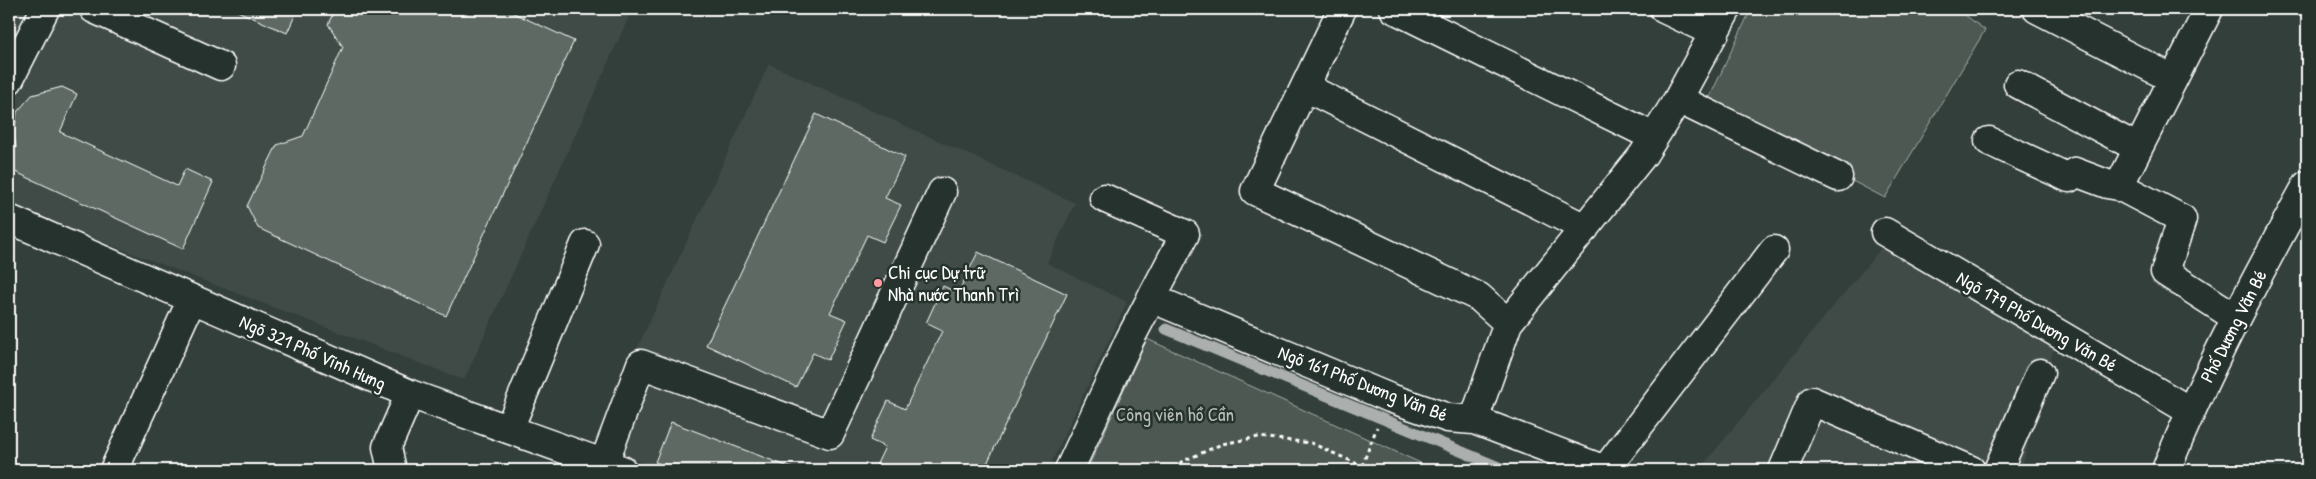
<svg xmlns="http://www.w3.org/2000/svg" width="2316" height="479" font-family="'Patrick Hand',sans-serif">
  <rect width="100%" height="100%" fill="#333f3a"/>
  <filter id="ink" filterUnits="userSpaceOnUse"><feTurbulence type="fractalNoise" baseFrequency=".02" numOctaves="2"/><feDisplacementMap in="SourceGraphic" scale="10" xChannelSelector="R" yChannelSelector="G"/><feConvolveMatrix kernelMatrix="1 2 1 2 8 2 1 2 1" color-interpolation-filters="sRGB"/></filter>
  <g filter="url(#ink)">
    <path fill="#404c47" d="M9 9H629L632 10 464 380 9 206Z
      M769 64 1075 203 1047 263 1127 302 1048 470H661L593 444Z
      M1882 247 2054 347 2021 470H1699Z"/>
    <path fill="#4d5853" stroke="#a6aca9" d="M1751 9H1957L1985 30 1885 198 1706 105Z
      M1147 339 1436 470H1087Z"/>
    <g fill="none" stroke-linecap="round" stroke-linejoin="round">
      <path stroke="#abb0ae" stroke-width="11" d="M1166 329 1506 470"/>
    </g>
    <path fill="#5f6964" stroke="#fff" d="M233 9H298L287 33Z
      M335 9H505L574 41 446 316 258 228 247 206 277 145 303 136 343 47 328 24Z
      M62 87 77 94 60 132 177 186 185 169 213 182 183 249 9 169V163L16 147 14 134 17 112 32 95Z
      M816 114 905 157 885 198 901 205 883 242 867 235 830 313 847 320 828 360 813 353 796 387 706 345Z
      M978 252 1067 294 984 470H874L885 447 870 440 888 401 905 409 942 331 926 323 943 286 958 293Z
      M671 422 797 470H678L655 462Z"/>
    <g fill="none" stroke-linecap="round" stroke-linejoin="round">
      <defs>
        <path id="minor" d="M94 9 221 66
          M1342 9 1255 191 1479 297 1508 323
          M1394 9 1654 137
          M1664 9 1715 33
          M2037 9 2173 79
          M2209 9 2119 186 2182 219 2165 272 2235 317
          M9 80 45 9
          M2018 84 2138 148
          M1305 87 1585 228
          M1678 99 1838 177
          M1989 141 2069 178 2075 172 2107 184 2119 186
          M9 219 410 394 622 470
          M1885 232 2190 411
          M1151 298 1390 398 1448 418 1474 420 1605 470
          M1474 420 1508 323 1643 155 1678 99 1727 9
          M509 429 585 244
          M604 463 641 364 830 434 942 192
          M114 470 192 299
          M392 470 387 447 410 394
          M1069 470 1130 339 1185 234 1104 198
          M1605 470 1774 250
          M1783 470 1812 401 1971 470
          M1998 470 2040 373
          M2166 470C2206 371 2256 278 2307 185"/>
      </defs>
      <use href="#minor" stroke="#fff" stroke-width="31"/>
      <path stroke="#fff" stroke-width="3" stroke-dasharray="4 4" stroke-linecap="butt" d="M1362 466 1377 427
        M1175 470 1181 462 1222 444 1259 437 1311 443 1371 470"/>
      <use href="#minor" stroke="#26332d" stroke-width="28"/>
    </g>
  </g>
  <circle fill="#ff9aa2" stroke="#26332d" stroke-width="2" cx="878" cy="283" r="5"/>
  <g text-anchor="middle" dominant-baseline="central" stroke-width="5" stroke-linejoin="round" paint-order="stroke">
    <g font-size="19" fill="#fff" stroke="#26332d" text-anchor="start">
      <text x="888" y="272">Chi cục Dự trữ<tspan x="888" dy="22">Nhà nước Thanh Trì</tspan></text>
    </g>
    <g font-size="19" fill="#fff" stroke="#26332d">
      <text transform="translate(2037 321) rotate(30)">Ngõ 179 Phố Dương Văn Bé</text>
      <text transform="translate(2233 326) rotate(-63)">Phố Dương Văn Bé</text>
      <text transform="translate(313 352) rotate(24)">Ngõ 321 Phố Vĩnh Hưng</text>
      <text transform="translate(1363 383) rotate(21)">Ngõ 161 Phố Dương Văn Bé</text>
    </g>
    <g font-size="19" fill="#b8bcba" stroke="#26332d">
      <text x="1175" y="414">Công viên hồ Cần</text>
    </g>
  </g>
  <rect width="2316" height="479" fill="none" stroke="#26332d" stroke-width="30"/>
  <rect x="15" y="15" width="2286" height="449" fill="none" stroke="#fff" stroke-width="2" filter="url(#ink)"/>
</svg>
